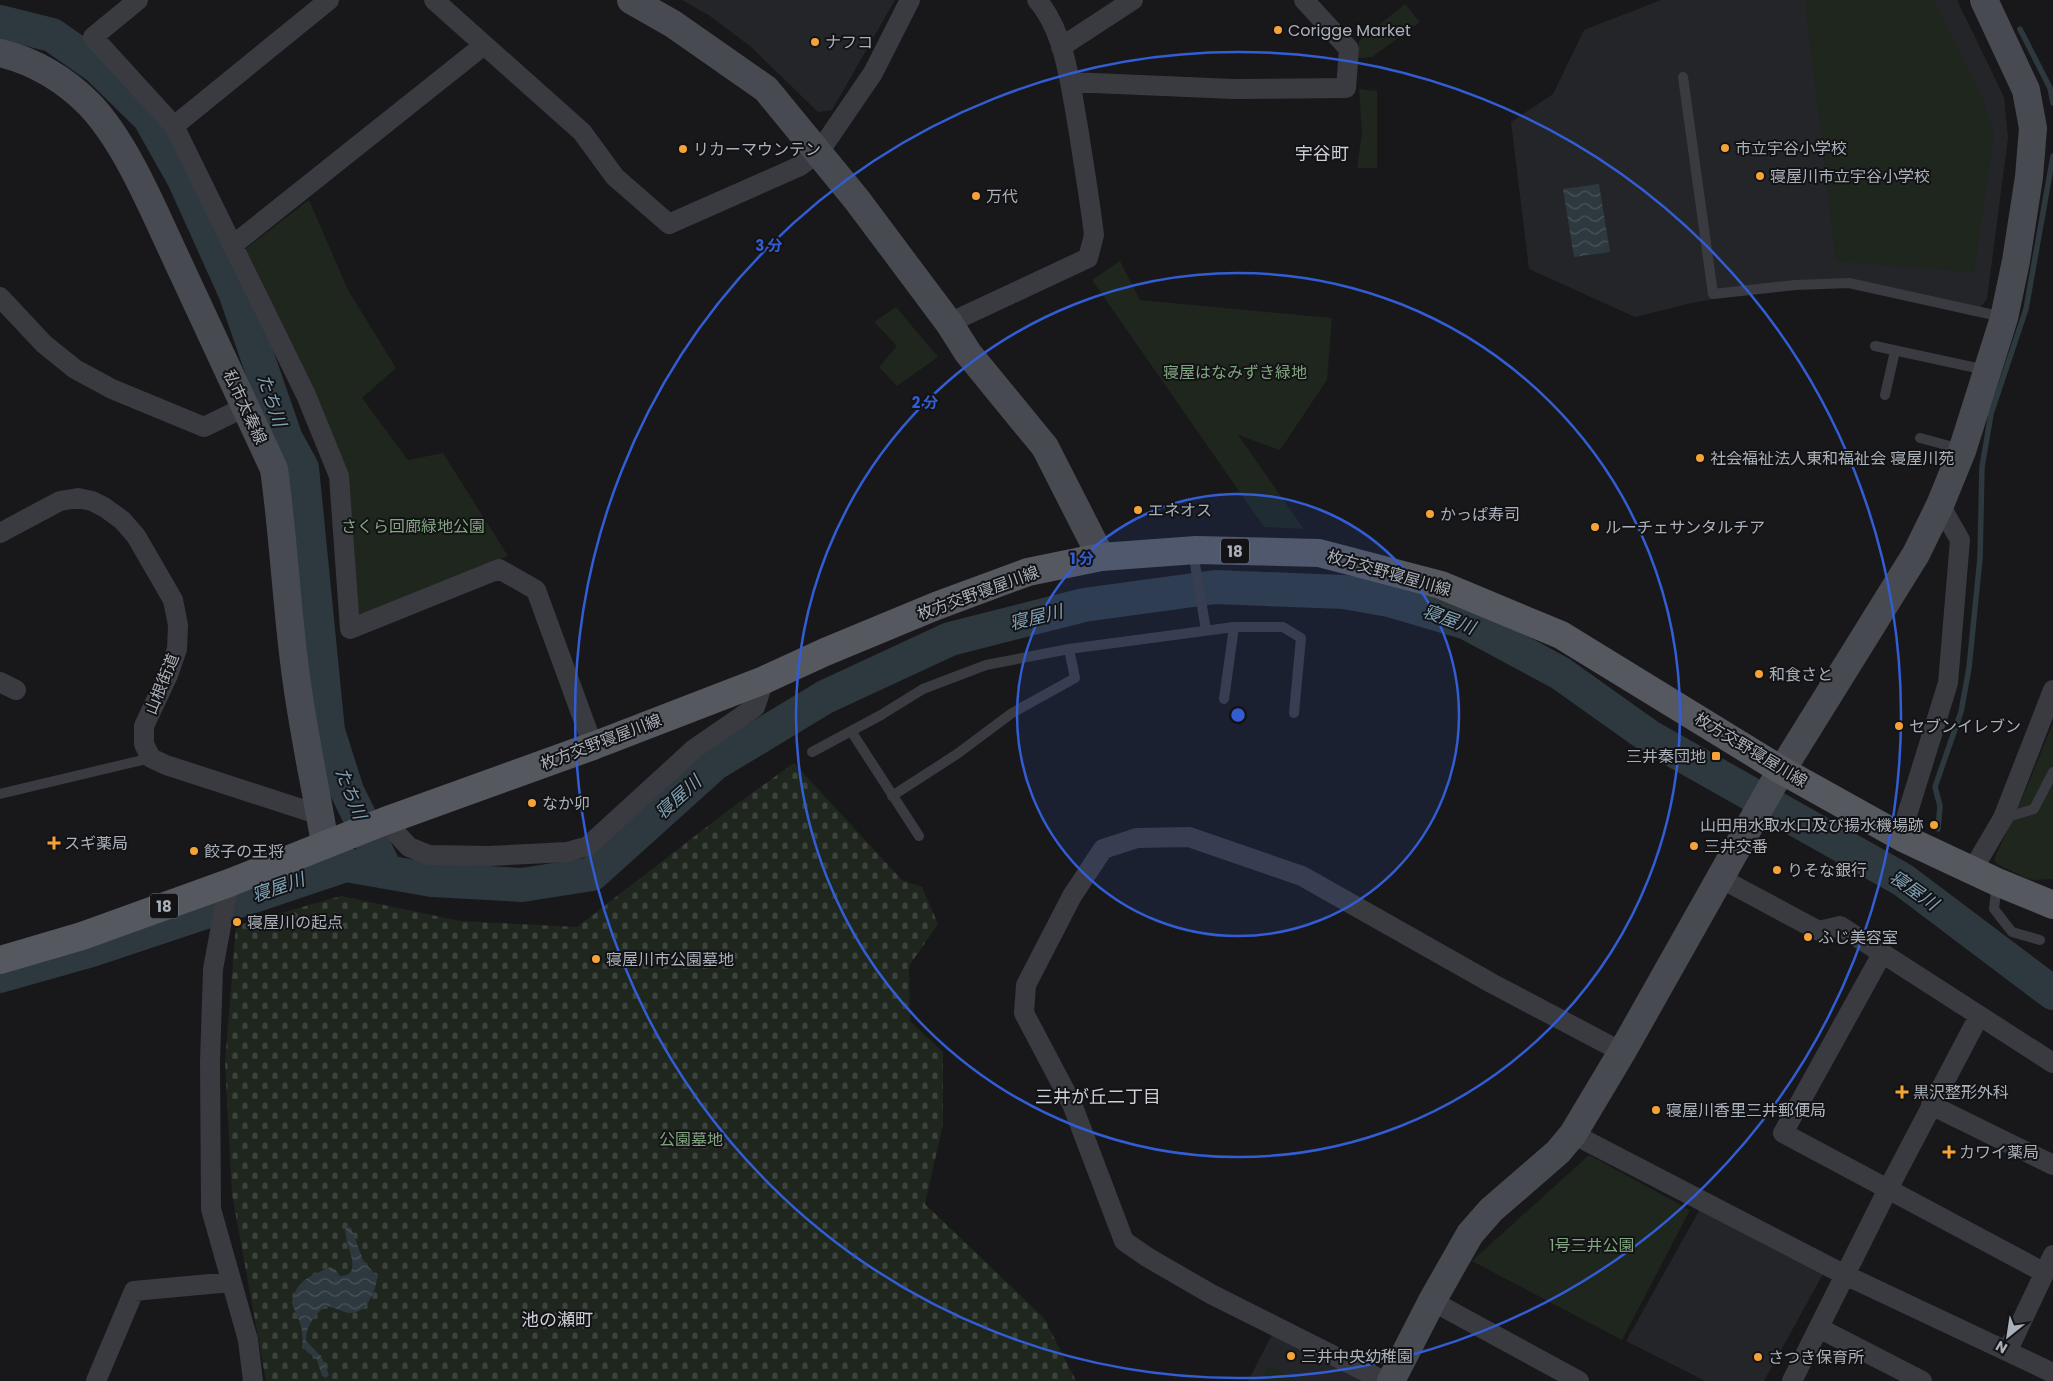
<svg xmlns="http://www.w3.org/2000/svg" width="2053" height="1381" font-family="Poppins,'Noto Sans JP',sans-serif">
  <defs>
    <pattern id="cemetery-stones" width="16" height="16" patternUnits="userSpaceOnUse" patternTransform="scale(1.25)"><rect width="16" height="16" fill="#1e261e"/><path d="M2 7V4a2 2 0 0 1 4 0v3zM10 15v-3a2 2 0 0 1 4 0v3z" fill="#3c433d"/></pattern>
    <pattern id="water-waves" width="16" height="10" patternUnits="userSpaceOnUse" patternTransform="scale(1.25)"><rect width="16" height="10" fill="#2e393f"/><path d="M0 5q4-4 8 0t8 0" fill="none" stroke="#4a5359"/></pattern>
  </defs>
  <rect width="100%" height="100%" fill="#18181b"/>
  <path fill="#242528" d="M682 0H895L832 110 818 112 750 46 710 16Z
    M1661 0H1957L2004 97 2008 138 1987 299 1973 316 1854 285 1788 286 1691 303 1635 317 1529 269 1511 122 1553 94 1584 30Z
    M1704 1202 1828 1265 1764 1381H1705L1626 1341Z
    M1274 1331 1368 1381H1248Z"/>
  <path fill="url(#cemetery-stones)" d="M794 763 902 880 922 887 938 924 909 966 910 1021 943 1052V1124L925 1204 1044 1318 1076 1381H266L232 1194 225 1063 236 926 341 896 460 921 577 927 730 809Z"/>
  <path fill="#1e261e" d="M1805 0H1934L1981 94 1994 135 1974 272 1836 261Z
    M1405 4 1420 22 1372 57 1359 58V41Z
    M1359 89 1377 91V168H1357L1362 133Z
    M309 200 348 290 396 368 362 398 408 460 443 453 508 556 356 618 344 476 244 250Z
    M1120 261 1140 300 1332 318 1327 380 1280 450 1238 435 1304 529 1264 527 1092 280Z
    M896 307 938 357 897 386 879 367 897 346 874 322Z
    M2053 723V879L2033 880 2026 878 1997 864 1994 859 2022 799Z
    M1589 1155 1690 1210 1622 1340 1472 1261Z
    M1269 1366 1297 1381H1261Z"/>
  <path fill="url(#water-waves)" d="M1599 184 1610 252 1574 257 1563 189Z
    M346 1226 351 1228 363 1260 377 1277C376 1291 367 1314 349 1313 341 1312 334 1306 326 1306 315 1313 305 1328 306 1341L321 1356 329 1375 326 1378 322 1376 316 1357C297 1349 305 1341 301 1326 299 1318 294 1311 292 1303 296 1280 311 1276 330 1267L335 1269 340 1276C367 1276 341 1239 346 1226Z"/>
  <g fill="none" stroke-linecap="round" stroke-linejoin="round">
    <path stroke="#2e393f" stroke-width="5.5" d="M2020 29 2050 88 2053 103
      M1938 829 1940 806 1935 787 1961 712 1969 668 1980 558 1982 467 1991 414 2026 309 2053 156"/>
    <path stroke="#2e393f" stroke-width="34" d="M0 22 52 35 98 67 149 117 184 179 235 292 286 439 302 468 328 731 347 791 386 871
      M0 976 92 950 346 865 432 880 522 885 592 874 714 764 825 697 950 639 1084 605 1215 587 1344 592 1389 600 1467 623 1560 673 1650 737 1903 880 2053 993"/>
    <path stroke="#393b40" stroke-width="10" d="M1683 77 1713 294 1795 285 1849 283 2003 317
      M1875 346 1986 370
      M1885 395 1895 351
      M1920 438 1961 449
      M1193 552 1206 630
      M1224 699 1234 627
      M851 731 919 836
      M812 752 881 715 923 689 986 665 1069 649 1234 627H1283L1301 638 1294 713
      M0 794 151 758
      M892 796 957 754 1012 713 1075 678 1069 649
      M2004 818 2034 809 2053 772
      M1997 883 1994 909 2012 932 2040 940"/>
    <path stroke="#393b40" stroke-width="20" d="M138 0 93 37 174 126 306 395 339 476 350 629 499 569 536 590 593 746
      M434 0 582 132 615 177 669 224 800 166 819 152 873 73 910 0
      M1061 47 1133 0
      M1070 82 1234 89 1346 88 1349 49 1304 0
      M174 126 329 0
      M233 245 484 45
      M0 297 44 344 75 369 112 389 204 427 245 407
      M949 323 1088 258 1094 235C1090 201 1084 167 1079 133 1071 90 1066 33 1037 0
      M0 533 60 501 78 498 92 501 104 507 122 520 136 536 173 600 178 625 177 649 168 675 144 726V744L151 758 166 765 320 815
      M0 682 16 690
      M385 821 409 847 429 855 489 856 567 852 588 846 694 749 755 707 764 680
      M1903 838 1907 815 1948 683 1960 540 1940 505
      M1973 869 2003 818 2053 690
      M1720 878 1819 931 1840 926 2053 1063
      M229 883 213 969 210 1062 211 1209 248 1340 253 1381
      M1882 954 1783 1133 2045 1273
      M1931 1105 2053 1165
      M1573 1134 1845 1275 2053 1373
      M1432 1301 1579 1381
      M1819 1328 1922 1381
      M2008 1350 2053 1255
      M96 1381 134 1291 231 1282
      M1384 1381 1211 1294 1147 1257 1124 1241 1072 1104 1024 1013 1026 985 1072 896 1103 849 1137 838 1189 837 1302 876 1493 984 1622 1052
      M1792 1381 1888 1189 1979 1016"/>
    <path stroke="#474a50" stroke-width="28" d="M631 0 673 24 766 89 857 200 949 323 968 353 1045 447 1101 557
      M0 53C34 61 66 80 90 105 126 143 153 209 175 256 208 327 241 398 274 469 283 533 286 597 294 661 301 723 315 783 325 844
      M1391 1381 1432 1301 1470 1234 1491 1210 1558 1152 1573 1134 1622 1052 1772 786 1916 554 1940 505 1962 451 2004 318 2016 261 2029 177 2033 128 2026 90 1984 0"/>
    <path stroke="#55585f" stroke-width="28" d="M0 960 82 936 229 883 385 821 593 746 764 680 825 652 936 606 1028 572 1101 557 1196 550 1319 553 1441 585 1561 635 1781 770 1903 838 1997 882 2053 905"/>
  </g>
  <circle cx="1238" cy="715" r="221" fill="#325dd4" fill-opacity=".12"/>
  <g fill="none" stroke="#325dd4" stroke-width="2.5">
    <circle cx="1238" cy="715" r="221"/>
    <circle cx="1238" cy="715" r="442"/>
    <circle cx="1238" cy="715" r="663"/>
  </g>
  <g fill="#f6a335" stroke="#131316" stroke-width="2">
    <circle cx="1278" cy="30" r="5"/>
    <circle cx="815" cy="42" r="5"/>
    <circle cx="1725" cy="148" r="5"/>
    <circle cx="683" cy="149" r="5"/>
    <circle cx="1760" cy="176" r="5"/>
    <circle cx="976" cy="196" r="5"/>
    <circle cx="1700" cy="458" r="5"/>
    <circle cx="1138" cy="510" r="5"/>
    <circle cx="1430" cy="514" r="5"/>
    <circle cx="1595" cy="527" r="5"/>
    <circle cx="1759" cy="674" r="5"/>
    <circle cx="1899" cy="726" r="5"/>
    <rect x="1711" y="751" width="10" height="10" rx="2.5"/>
    <circle cx="532" cy="803" r="5"/>
    <circle cx="1934" cy="825" r="5"/>
    <path d="M51.5 835.5h5v5h5v5h-5v5h-5v-5h-5v-5h5z"/>
    <circle cx="1694" cy="846" r="5"/>
    <circle cx="194" cy="851" r="5"/>
    <circle cx="1777" cy="870" r="5"/>
    <circle cx="237" cy="922" r="5"/>
    <circle cx="1808" cy="937" r="5"/>
    <circle cx="596" cy="959" r="5"/>
    <path d="M1899.5 1084.5h5v5h5v5h-5v5h-5v-5h-5v-5h5z"/>
    <circle cx="1656" cy="1110" r="5"/>
    <path d="M1946.5 1144.5h5v5h5v5h-5v5h-5v-5h-5v-5h5z"/>
    <circle cx="1291" cy="1356" r="5"/>
    <circle cx="1758" cy="1357" r="5"/>
  </g>
  <g text-anchor="middle" dominant-baseline="central" stroke-width="4" stroke-linejoin="round" paint-order="stroke">
    <g fill="#131316" stroke="#7d8289" stroke-width="1">
      <rect x="1221" y="538.5" width="28" height="25" rx="4"/>
      <rect x="150" y="893.5" width="28" height="25" rx="4"/>
    </g>
    <g font-size="15" font-weight="bold" fill="#aab1ba">
      <text x="1235" y="551">18</text>
      <text x="164" y="906">18</text>
    </g>
    <g font-size="16" fill="#aab1ba" stroke="#131316" text-anchor="start">
      <text x="1288" y="30">Corigge Market</text>
      <text x="825" y="42">ナフコ</text>
      <text x="1735" y="148">市立宇谷小学校</text>
      <text x="693" y="149">リカーマウンテン</text>
      <text x="1770" y="176">寝屋川市立宇谷小学校</text>
      <text x="986" y="196">万代</text>
      <text x="1710" y="458">社会福祉法人東和福祉会 寝屋川苑</text>
      <text x="1148" y="510">エネオス</text>
      <text x="1440" y="514">かっぱ寿司</text>
      <text x="1605" y="527">ルーチェサンタルチア</text>
      <text x="1769" y="674">和食さと</text>
      <text x="1909" y="726">セブンイレブン</text>
      <text x="1706" y="756" text-anchor="end">三井秦団地</text>
      <text x="542" y="803">なか卯</text>
      <text x="1924" y="825" text-anchor="end">山田用水取水口及び揚水機場跡</text>
      <text x="64" y="843">スギ薬局</text>
      <text x="1704" y="846">三井交番</text>
      <text x="204" y="851">餃子の王将</text>
      <text x="1787" y="870">りそな銀行</text>
      <text x="247" y="922">寝屋川の起点</text>
      <text x="1818" y="937">ふじ美容室</text>
      <text x="606" y="959">寝屋川市公園墓地</text>
      <text x="1913" y="1092">黒沢整形外科</text>
      <text x="1666" y="1110">寝屋川香里三井郵便局</text>
      <text x="1959" y="1152">カワイ薬局</text>
      <text x="1301" y="1356">三井中央幼稚園</text>
      <text x="1768" y="1357">さつき保育所</text>
    </g>
    <g font-size="16" fill="#82a681" stroke="#131316">
      <text x="1235" y="372">寝屋はなみずき緑地</text>
      <text x="413" y="526">さくら回廊緑地公園</text>
      <text x="691" y="1139">公園墓地</text>
      <text x="1592" y="1245">1号三井公園</text>
    </g>
    <g font-size="16" fill="#aab1ba" stroke="#131316">
      <text transform="translate(245 407) rotate(65)">私市太秦線</text>
      <text transform="translate(1389 573) rotate(16)">枚方交野寝屋川線</text>
      <text transform="translate(978 593) rotate(-20)">枚方交野寝屋川線</text>
      <text transform="translate(162 684) rotate(-68)">山根街道</text>
      <text transform="translate(601 742) rotate(-21)">枚方交野寝屋川線</text>
      <text transform="translate(1751 750) rotate(31)">枚方交野寝屋川線</text>
    </g>
    <g font-size="18" fill="#cccfd6" stroke="#131316">
      <text x="1322" y="153">宇谷町</text>
      <text x="1098" y="1096">三井が丘二丁目</text>
      <text x="557" y="1319">池の瀬町</text>
    </g>
    <g font-size="18" font-style="italic" fill="#81a2b6" stroke="#131316">
      <text transform="translate(272 400) rotate(71)">たち川</text>
      <text transform="translate(1036 617) rotate(-14)">寝屋川</text>
      <text transform="translate(1449 619) rotate(20)">寝屋川</text>
      <text transform="translate(351 793) rotate(68)">たち川</text>
      <text transform="translate(678 797) rotate(-42)">寝屋川</text>
      <text transform="translate(278 887) rotate(-19)">寝屋川</text>
      <text transform="translate(1914 890) rotate(35)">寝屋川</text>
    </g>
  </g>
  <circle cx="1238" cy="715" r="8" fill="#325dd4" stroke="#131316" stroke-width="2.5"/>
  <g font-size="15" text-anchor="middle" font-weight="bold" fill="#325dd4" stroke="#131316" stroke-width="4" stroke-linejoin="round" paint-order="stroke">
    <text x="769" y="251">3 分</text>
    <text x="925" y="408">2 分</text>
    <text x="1082" y="564">1 分</text>
  </g>
  <g transform="translate(2008 1336) rotate(210)" stroke="#131316" stroke-width="4" paint-order="stroke">
  <path d="M0-4L9 19L0 12L-9 19Z" fill="#aab1ba"/>
  <text y="-8" font-size="14" font-weight="bold" text-anchor="middle" fill="#aab1ba">N</text>
  </g>
</svg>
